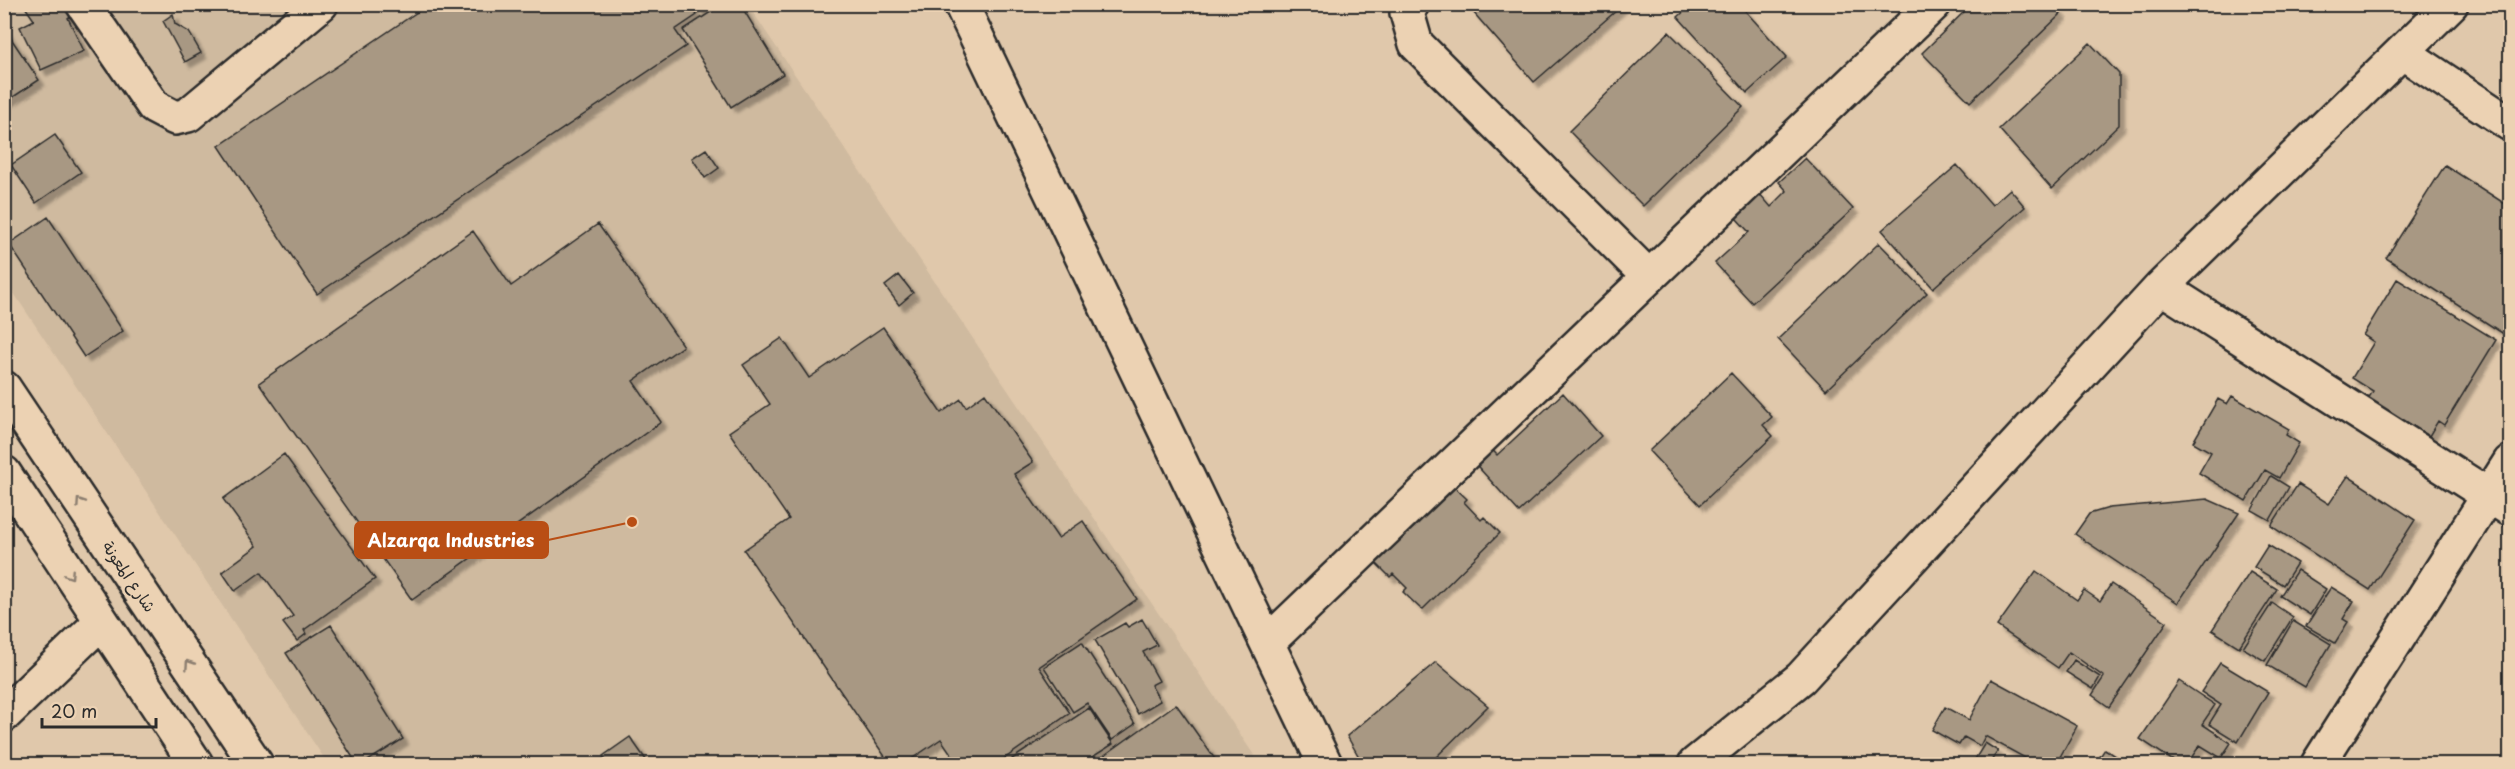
<svg xmlns="http://www.w3.org/2000/svg" width="2515" height="769" font-family="'Playpen Sans','Playpen Sans Arabic',sans-serif">
  <defs>
    <filter id="shadow"><feDropShadow dx="5.5" dy="5.5" stdDeviation="1.5" flood-color="#0004"/></filter>
  </defs>
  <rect width="100%" height="100%" fill="#e0c8ab"/>
  <filter id="ink" filterUnits="userSpaceOnUse"><feTurbulence type="fractalNoise" baseFrequency=".0167" numOctaves="2"/><feDisplacementMap in="SourceGraphic" scale="12" xChannelSelector="R" yChannelSelector="G"/><feConvolveMatrix kernelMatrix="1 2 1 2 8 2 1 2 1" color-interpolation-filters="sRGB"/></filter>
  <g filter="url(#ink)">
    <path fill="#cfba9f" d="M4 5H748L1260 764H328L5 280Z"/>
    <path fill="#a89883" stroke="#2b2b2b" stroke-width="1.5" filter="url(#shadow)" d="M23 4H57L58 6 67 4 73 16 68 18 84 51 41 70 20 27 34 20Z
      M429 4H690L697 15 675 30 686 46 317 294 219 146Z
      M695 4H713L699 12Z
      M723 4H740L783 74 731 107 683 30Z
      M1482 4H1624L1534 82 1473 12Z
      M1692 4H1739L1787 57 1747 93 1678 17Z
      M1972 4H2052L2061 14 1970 102 1922 53Z
      M173 14 175 24 189 32 201 53 185 62 163 21Z
      M4 28 39 80 4 103Z
      M1669 32 1743 107 1643 206 1569 131Z
      M2090 43 2119 74V125L2052 189 1999 129Z
      M55 135 81 172 36 203 11 165Z
      M706 149 719 168 705 178 692 158Z
      M1805 158 1853 209 1752 303 1715 263 1749 232 1735 217 1760 194 1771 207 1787 191 1779 182Z
      M1957 165 1992 205 2010 189 2025 207 1933 288 1882 230Z
      M2445 165 2510 207V338L2386 258Z
      M48 217 123 331 84 357 9 244Z
      M598 224 683 346 633 381 661 422 412 600 259 383 473 231 511 286Z
      M1879 243 1927 293 1826 390 1778 339Z
      M899 275 913 293 899 305 885 286Z
      M2397 279 2496 340 2444 425 2438 421 2429 436 2368 399 2373 391 2352 378 2374 342 2363 335Z
      M883 327 941 413 961 399 966 407 985 393 1033 462 1014 474 1058 538 1083 521 1137 599 1039 667 1070 713 1004 759 1008 764H958L941 739 904 764H890L744 550 789 519 729 432 770 404 743 365 782 338 809 378Z
      M1731 373 1772 417 1763 425 1773 436 1700 505 1649 451Z
      M1563 393 1601 436 1519 512 1470 458 1486 443 1497 455Z
      M2232 396 2289 429 2286 435 2299 443 2279 478 2265 470 2246 501 2199 473 2211 452 2193 442 2218 399 2227 404Z
      M284 454 375 579 304 630 306 634 297 641 283 623 293 616 261 572 235 591 222 572 257 546 223 499Z
      M2271 476 2289 487 2270 520 2252 510Z
      M2348 476 2415 520 2370 590 2271 526 2298 484 2329 504Z
      M1446 479 1467 499 1464 502 1481 520 1484 517 1500 533 1422 610 1403 592 1407 588 1393 574 1390 577 1368 555Z
      M2207 499 2239 513 2178 603 2075 534 2089 514 2109 508Z
      M2268 545 2297 563 2283 585 2254 567Z
      M2297 570 2326 589 2310 615 2280 596Z
      M2036 571 2077 600 2084 590 2100 601 2111 584 2167 622 2109 707 2092 695 2104 677 2069 652 2058 668 1997 626Z
      M2250 572 2277 589 2239 647 2212 630Z
      M2331 587 2354 601 2343 619 2348 622 2335 643 2306 626Z
      M2272 603 2293 617 2265 661 2243 648Z
      M1142 619 1157 645 1143 652 1159 681 1151 685 1160 701 1138 714 1095 640 1125 623 1128 627Z
      M2293 621 2331 644 2305 687 2267 665Z
      M331 625 403 739 363 764H357L286 653Z
      M1082 642 1135 724 1112 740 1087 703 1073 712 1044 667Z
      M2074 660 2100 677 2093 689 2066 672Z
      M1436 662 1488 706 1429 764H1363L1347 736Z
      M2220 663 2268 692 2238 742 2209 724 2221 705 2201 692Z
      M1991 679 2077 726 2056 764H2036L1985 736 1980 746 1964 737 1959 745 1932 730 1945 707 1969 720Z
      M2179 681 2215 705 2202 724 2231 743 2221 758 2200 745 2187 764H2178L2140 739Z
      M1176 704 1217 762 1214 764H1101L1098 760Z
      M1089 708 1113 744 1086 761 1088 764H1015L1012 759Z
      M630 737 649 764H608L603 756Z
      M1985 743 1998 751 1989 764H1972Z
      M2105 749 2128 764H2095Z
      M4 754 17 764H4Z"/>
    <g fill="none" stroke-linecap="round" stroke-linejoin="round">
      <defs>
        <path id="minor" d="M83 4 154 107 175 118 188 115 321 4
          M961 4 1325 764
          M1412 4 1407 13 1416 44 1649 277
          M2402 52 2510 124
          M2161 287 2510 509
          M1267 643 1934 4
          M4 715 101 622
          M1695 764 1801 678 2161 287 2451 4
          M2318 764 2510 462"/>
        <path id="highway" d="M4 388 256 764
          M4 473 196 764"/>
      </defs>
      <use href="#minor" stroke="#2b2b2b" stroke-width="38"/>
      <use href="#highway" stroke="#2b2b2b" stroke-width="38"/>
      <use href="#minor" stroke="#ecd2b3" stroke-width="33"/>
      <use href="#highway" stroke="#ecd2b3" stroke-width="33"/>
    </g>
    <defs><path id="oneway-chevron" d="M-2-3.5L2.5 0L-2 3.5" fill="none" stroke-width="1.6" stroke-linecap="round" stroke-linejoin="round" transform="scale(1.5)"/></defs>
    <g stroke="#8c7e6f">
      <use href="#oneway-chevron" transform="translate(80 502) rotate(-124)"/>
      <use href="#oneway-chevron" transform="translate(70 575) rotate(57)"/>
      <use href="#oneway-chevron" transform="translate(189 664) rotate(-124)"/>
    </g>
  </g>
  <g text-anchor="middle" dominant-baseline="central" stroke-width="5" stroke-linejoin="round" paint-order="stroke">
    <g font-size="16" fill="#2b2b2b" stroke="#ecd2b3">
      <text transform="translate(130 576) rotate(56)">شارع المعونة</text>
    </g>
  </g>
  <path fill="none" stroke="#b94e14" stroke-width="2" d="M632 522L548 540"/>
  <circle fill="#b94e14" stroke="#ecd2b3" stroke-width="2" cx="632" cy="522" r="6"/>
  <rect fill="#b94e14" stroke="#b94e14" stroke-width="2" x="355" y="522" width="193" height="36" rx="6"/>
  <g font-size="18" text-anchor="middle" font-weight="bold" fill="#fff">
    <text x="451" y="547">Alzarqa Industries</text>
  </g>
  <rect width="2515" height="769" fill="none" stroke="#ecd2b3" stroke-width="24"/>
  <rect x="12" y="12" width="2491" height="745" fill="none" stroke="#2b2b2b" stroke-width="2" filter="url(#ink)"/>
  <path d="M42 718v9h114v-9" fill="none" stroke="#2b2b2b" stroke-width="3"/>
  <text x="51" y="718" font-size="18" fill="#2b2b2b" stroke="#ecd2b3" stroke-width="4.5" paint-order="stroke">20 m</text>
</svg>
